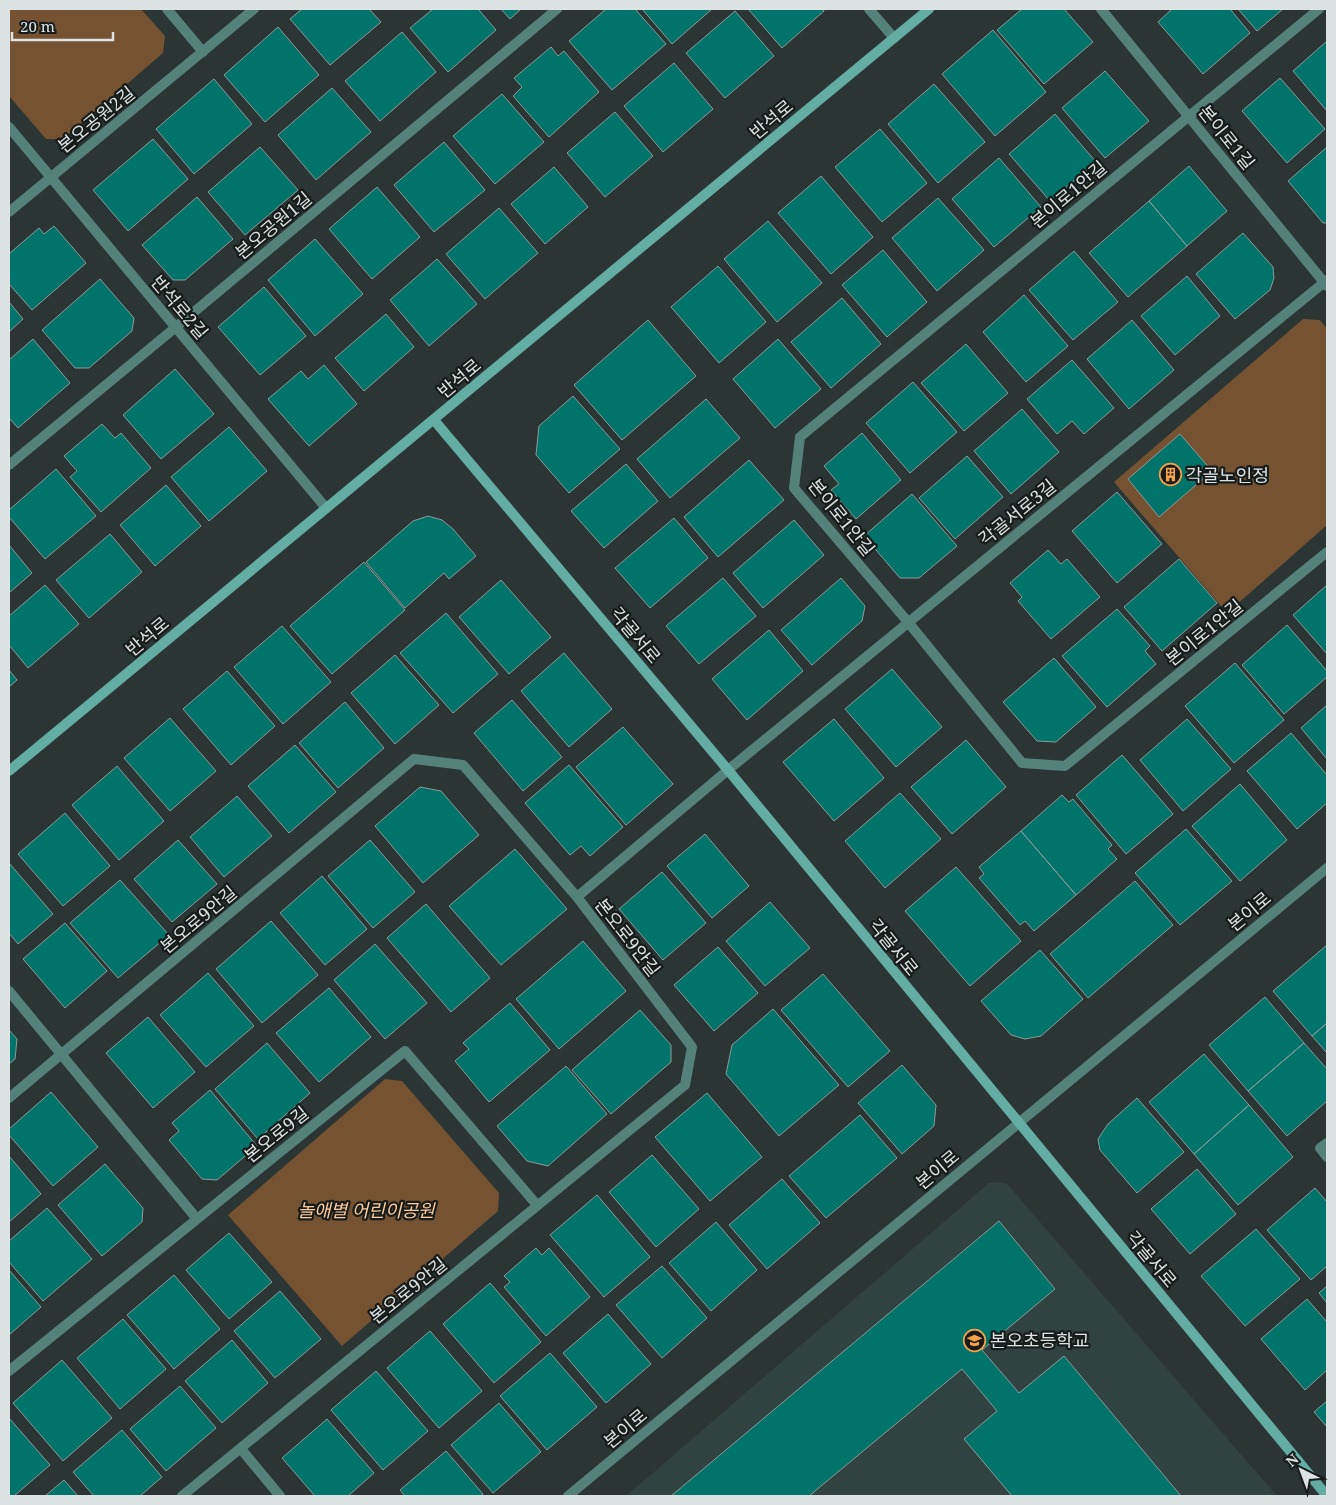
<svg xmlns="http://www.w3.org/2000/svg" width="1336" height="1505" font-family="'Noto Serif','Noto Sans KR',serif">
  <rect width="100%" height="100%" fill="#2b3534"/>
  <path fill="#314341" d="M1000 1182 1007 1184 1277 1496H626L989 1183Z"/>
  <path fill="#755231" d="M9 9H141L165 36 163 53 63 139H46L9 96Z
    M1303 319 1320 320 1327 329V525L1227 613 1114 482Z
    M385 1079 402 1081 499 1193 498 1211 342 1346 228 1215Z"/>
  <path fill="#00746b" stroke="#8e9a98" d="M302 9H369L381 22 330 65 290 19Z
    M433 9H478L496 30 448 72 410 28Z
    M501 9H521L510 19Z
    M606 9H635L666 44 612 90 569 41Z
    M642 9H712L672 44Z
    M748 9H823L824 11 782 48Z
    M1022 9H1064L1093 42 1044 84 997 30Z
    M1172 9H1230L1250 33 1203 74 1158 22Z
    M1238 9H1283L1257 31Z
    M735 11 774 56 725 98 686 53Z
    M278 27 319 75 265 122 224 75Z
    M993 30 1046 92 995 136 942 74Z
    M402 32 436 72 380 121 345 81Z
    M1327 41V111L1293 71Z
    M551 47 558 56 564 51 599 92 549 137 513 96 522 87 514 78Z
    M674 63 713 109 663 152 624 106Z
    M1105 71 1149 121 1105 158 1062 108Z
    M1280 78 1325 129 1287 163 1242 111Z
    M214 79 252 124 194 174 156 129Z
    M934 84 985 142 938 183 888 124Z
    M332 88 371 132 316 180 278 135Z
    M502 94 544 142 495 184 453 136Z
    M615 112 653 156 605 197 567 153Z
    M1055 114 1096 162 1050 201 1009 154Z
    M880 129 927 183 882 222 835 167Z
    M153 139 188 179 128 231 93 190Z
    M444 142 485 190 434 232 394 185Z
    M260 147 298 190 245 235 208 192Z
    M1327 147V223H1323L1288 181Z
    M999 158 1041 207 994 247 952 199Z
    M1189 166 1227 211 1187 246 1149 201Z
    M554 167 588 207 545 244 511 204Z
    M821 176 873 237 831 274 778 213Z
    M377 187 420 237 372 279 329 229Z
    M197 197 233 239 185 280H173L142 245Z
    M938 198 984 250 937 291 892 238Z
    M1149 201 1187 246 1128 297 1089 253Z
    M499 208 538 253 485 299 446 254Z
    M768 221 822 283 777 322 724 259Z
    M54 226 86 263 32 310 9 284V252L10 253 39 228 44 234Z
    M1243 233 1273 267 1274 278 1270 290 1235 319 1196 274Z
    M315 239 363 294 315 336 268 280Z
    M883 250 927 302 887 337 842 285Z
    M1074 251 1118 302 1073 340 1029 290Z
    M437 259 477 304 429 346 390 300Z
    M718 266 766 322 719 363 671 307Z
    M1187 276 1220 316 1175 355 1141 316Z
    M100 279 134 318 132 331 89 368H75L42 330Z
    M264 287 306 336 260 375 218 327Z
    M1024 295 1068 346 1026 382 983 332Z
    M842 298 881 344 831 388 791 342Z
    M9 302 23 319 9 332Z
    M386 314 414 347 364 391 335 358Z
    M648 320 696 376 622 440 574 385Z
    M1132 320 1174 370 1129 409 1087 359Z
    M33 339 70 383 18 428 9 418V360Z
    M778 339 821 389 775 428 733 379Z
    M966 344 1008 393 964 431 921 383Z
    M1072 360 1114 408 1084 434 1072 421 1057 434 1027 399Z
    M324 365 357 404 309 446 268 399 301 371 308 379Z
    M175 369 214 414 161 459 123 415Z
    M913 382 957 432 910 473 866 423Z
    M573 396 620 449 569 493 536 455 539 426Z
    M706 399 740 438 670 498 637 459Z
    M1022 409 1059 452 1011 494 974 451Z
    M102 424 115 438 121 433 151 468 101 512 70 477 77 471 64 456Z
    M229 427 267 471 209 521 171 477Z
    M862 433 901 480 856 519 831 490 839 484 824 466Z
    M1180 434 1212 471 1159 517 1128 479Z
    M967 456 1003 497 955 539 919 498Z
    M749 460 784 500 718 557 684 517Z
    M626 464 658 501 604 548 571 511Z
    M56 469 96 516 45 559 9 517V510Z
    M166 485 201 526 155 566 120 525Z
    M1117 492 1162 544 1117 583 1072 531Z
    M912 494 957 546 919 578H900L864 536Z
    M428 516 442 520 453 529 476 556 449 579 444 573 405 608 366 562 413 521Z
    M674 518 708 558 650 608 615 568Z
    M794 520 824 555 763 608 733 573Z
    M110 534 142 572 89 618 56 580Z
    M9 545 32 573 9 593Z
    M1048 550 1061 564 1067 559 1100 597 1051 639 1018 601 1022 597 1010 583Z
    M1179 559 1217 603 1162 651 1124 607Z
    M364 562 405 610 332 674 290 626Z
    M723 578 756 616 699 664 666 626Z
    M841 578 865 606 862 621 812 665 781 630Z
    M501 580 551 637 509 674 459 617Z
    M45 585 79 624 28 668 9 645V616Z
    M1327 585V654L1293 615Z
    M1117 609 1150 646 1145 651 1156 664 1107 707 1062 656Z
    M446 613 498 674 453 713 400 653Z
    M1287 625 1327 671V677L1284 714 1242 665Z
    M282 626 331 682 283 724 234 667Z
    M769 630 803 671 747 720 712 679Z
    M564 653 612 709 569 747 521 691Z
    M395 655 439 705 395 744 351 693Z
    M1054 658 1096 707 1056 742 1037 741 1003 702Z
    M1235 663 1284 720 1234 763 1185 706Z
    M892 669 942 727 896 767 845 709Z
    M9 670 17 680 9 687Z
    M227 671 275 726 231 765 183 709Z
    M512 700 562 757 523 791 474 733Z
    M345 702 384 748 338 788 299 743Z
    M1327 705V759L1301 728Z
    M170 718 216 771 170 811 124 758Z
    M834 719 884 778 834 821 783 762Z
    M1187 719 1231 769 1183 811 1140 760Z
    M623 727 673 784 626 825 576 767Z
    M1291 733 1327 775V803L1297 829 1247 771Z
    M966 740 1006 787 952 834 911 787Z
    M295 745 336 792 289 833 248 786Z
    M1122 755 1173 814 1126 854 1076 795Z
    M569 765 623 827 590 856 581 846 570 855 525 803Z
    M117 766 164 821 119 860 72 805Z
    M1240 784 1287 840 1240 881 1192 826Z
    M420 787 441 791 479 835 423 883 375 826Z
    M900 793 941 839 885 888 845 841Z
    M1062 795 1069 802 1073 799 1112 845 1108 849 1117 859 1076 895 1021 831Z
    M237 796 272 836 224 877 190 837Z
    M65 813 110 866 63 906 18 854Z
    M1186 829 1232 881 1180 925 1135 873Z
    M1021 831 1076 895 1034 931 1025 921 1020 925 979 878 984 874 979 867Z
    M705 834 749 886 712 918 667 866Z
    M178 840 217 884 172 922 134 879Z
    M370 840 415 892 373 928 328 876Z
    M515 849 567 909 501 965 449 906Z
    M9 863 53 914 18 944 9 933Z
    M956 867 1021 941 970 986 905 911Z
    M662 872 706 923 663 960 619 909Z
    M322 876 367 929 325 965 280 913Z
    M120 880 169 935 118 978 70 923Z
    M1135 881 1173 925 1088 998 1050 954Z
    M770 902 810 948 765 986 726 941Z
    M426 904 490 978 451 1012 387 938Z
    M271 921 318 975 262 1023 216 969Z
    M65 923 107 971 65 1008 23 959Z
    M583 941 626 991 559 1049 516 999Z
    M375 944 427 1003 385 1039 334 980Z
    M1327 945V1023L1312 1036 1273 991Z
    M718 947 758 993 714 1031 674 985Z
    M1040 950 1083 999 1041 1036 1025 1039 1011 1035 981 1001Z
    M208 973 254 1026 206 1067 160 1015Z
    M823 974 890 1051 848 1087 781 1010Z
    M329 988 371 1037 319 1082 276 1033Z
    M1265 997 1304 1043 1248 1091 1209 1045Z
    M510 1003 550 1050 489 1102 455 1061 469 1049 463 1043Z
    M773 1009 839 1085 779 1136 726 1074 732 1045Z
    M640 1010 671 1045V1062L611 1114 572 1070Z
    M148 1017 195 1072 153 1108 106 1053Z
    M1327 1023V1053L1312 1036Z
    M9 1030 17 1039 15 1059 9 1064Z
    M267 1043 310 1093 258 1139 215 1089Z
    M1304 1043 1327 1069V1101L1287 1136 1248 1091Z
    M1204 1054 1249 1105 1194 1154 1149 1102Z
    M902 1065 936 1105 934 1126 902 1154 858 1103Z
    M566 1066 607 1114 548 1166 527 1161 497 1126Z
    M210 1090 257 1146 217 1180 202 1179 169 1140 179 1131 172 1123Z
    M51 1092 98 1147 53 1186 9 1135V1129Z
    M707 1093 762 1157 710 1201 655 1137Z
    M1137 1098 1184 1152 1137 1193 1100 1150 1098 1139 1108 1124Z
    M1249 1105 1293 1157 1238 1205 1194 1154Z
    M860 1115 897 1158 826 1218 789 1176Z
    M652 1155 699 1209 656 1247 609 1192Z
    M9 1156 41 1194 9 1222Z
    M105 1164 143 1208 142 1222 102 1256 58 1205Z
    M1197 1169 1236 1214 1190 1254 1151 1209Z
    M782 1179 820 1223 767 1269 729 1225Z
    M1315 1188 1327 1202V1266L1311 1280 1267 1230Z
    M597 1195 650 1257 604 1297 550 1235Z
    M47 1208 92 1259 43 1301 9 1262V1241Z
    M999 1221 1055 1289 982 1350 1019 1393 1064 1356 1181 1496H1012L964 1439 997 1411 962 1369 809 1496H671Z
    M716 1222 757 1270 711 1311 669 1263Z
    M1256 1229 1300 1279 1245 1326 1201 1276Z
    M229 1233 272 1282 229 1319 186 1270Z
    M536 1248 542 1255 549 1248 590 1297 546 1336 504 1287 510 1282 504 1276Z
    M662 1266 707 1318 662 1358 616 1305Z
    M9 1270 41 1307 9 1335Z
    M174 1275 220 1329 174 1369 127 1315Z
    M490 1283 541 1342 494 1383 443 1324Z
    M1327 1286V1303L1319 1293Z
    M280 1291 321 1339 275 1378 234 1331Z
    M1307 1299 1327 1322V1370L1305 1390 1261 1339Z
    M608 1314 651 1364 606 1403 563 1353Z
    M123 1319 166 1369 120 1409 77 1358Z
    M430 1331 482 1391 439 1428 387 1368Z
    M232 1340 268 1383 222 1423 185 1381Z
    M550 1353 597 1407 547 1450 500 1396Z
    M62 1360 112 1418 63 1461 13 1403Z
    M376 1371 428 1431 383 1470 331 1410Z
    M180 1386 216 1428 166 1471 130 1429Z
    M1327 1401V1427L1314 1412Z
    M499 1403 541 1452 493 1493 451 1445Z
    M9 1418 50 1465 14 1496H9Z
    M327 1419 374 1473 348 1496H315L282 1458Z
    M122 1430 162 1477 140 1496H94L73 1472Z
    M446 1451 483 1494 480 1496H405L400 1490Z
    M64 1480 78 1496H45Z"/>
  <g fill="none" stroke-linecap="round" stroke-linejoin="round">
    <path stroke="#55817b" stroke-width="10" d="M167 9 203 52
      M869 9 894 38
      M1101 9 1327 286
      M1319 9 800 437 794 488 908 622 1022 763 1065 766 1327 552
      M9 127 326 508
      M9 212 254 9
      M9 465 176 327 557 9
      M577 897 728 770 1327 280
      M9 991 197 1219
      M9 1098 414 759 463 765 577 897 692 1047 685 1085 182 1496
      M1327 1143 1320 1148 1327 1157
      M9 1371 405 1051 537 1205
      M241 1449 280 1496
      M568 1496 1327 868"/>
    <path stroke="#64ada4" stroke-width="10" d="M434 420 728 770 1327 1496
      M9 771 929 9"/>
  </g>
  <defs>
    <symbol id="building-ring" viewBox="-11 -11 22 22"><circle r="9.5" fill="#171c1b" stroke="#f7a149" stroke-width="1.5"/><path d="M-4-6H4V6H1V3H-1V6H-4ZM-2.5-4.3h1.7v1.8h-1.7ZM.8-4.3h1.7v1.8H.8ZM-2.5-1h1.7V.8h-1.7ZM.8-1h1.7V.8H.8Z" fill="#f7a149"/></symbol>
    <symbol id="school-ring" viewBox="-11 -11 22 22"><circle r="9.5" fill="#171c1b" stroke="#f7a149" stroke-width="1.5"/><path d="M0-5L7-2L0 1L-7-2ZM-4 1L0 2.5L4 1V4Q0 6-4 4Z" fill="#f7a149"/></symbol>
  </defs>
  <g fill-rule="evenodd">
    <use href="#building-ring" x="1158" y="462" width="25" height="25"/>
    <use href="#school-ring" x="962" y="1328" width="25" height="25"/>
  </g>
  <g text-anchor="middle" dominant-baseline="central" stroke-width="4.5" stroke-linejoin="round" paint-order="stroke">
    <g font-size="18" fill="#dde3e2" stroke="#171c1b">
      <text transform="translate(96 119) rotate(-39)">본오공원2길</text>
      <text transform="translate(771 119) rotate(-40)">반석로</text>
      <text transform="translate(1227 137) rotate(51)">본이로1길</text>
      <text transform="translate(1068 194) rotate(-40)">본이로1안길</text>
      <text transform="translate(273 225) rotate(-40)">본오공원1길</text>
      <text transform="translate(180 307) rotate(50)">반석로2길</text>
      <text transform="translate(459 378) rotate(-40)">반석로</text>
      <text transform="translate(1017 512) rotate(-39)">각골서로3길</text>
      <text transform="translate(842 517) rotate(51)">본이로1안길</text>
      <text transform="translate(1204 632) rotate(-39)">본이로1안길</text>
      <text transform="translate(636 635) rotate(50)">각골서로</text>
      <text transform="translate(147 636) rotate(-40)">반석로</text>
      <text transform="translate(1249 911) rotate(-40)">본이로</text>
      <text transform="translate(198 919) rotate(-40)">본오로9안길</text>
      <text transform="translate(628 937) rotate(52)">본오로9안길</text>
      <text transform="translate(894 947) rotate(51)">각골서로</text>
      <text transform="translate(276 1134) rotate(-39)">본오로9길</text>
      <text transform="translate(937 1169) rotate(-40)">본이로</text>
      <text transform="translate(1152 1259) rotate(50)">각골서로</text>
      <text transform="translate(408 1290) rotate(-39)">본오로9안길</text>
      <text transform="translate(625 1428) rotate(-40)">본이로</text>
    </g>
    <g font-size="18" fill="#dde3e2" stroke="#171c1b" text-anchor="start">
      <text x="1186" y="475">각골노인정</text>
      <text x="990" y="1340">본오초등학교</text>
    </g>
    <g font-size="18" font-style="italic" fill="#ffcb9d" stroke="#171c1b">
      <text x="366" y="1210">놀애별 어린이공원</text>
    </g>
  </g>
  <rect width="1336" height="1505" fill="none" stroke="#dde3e2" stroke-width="20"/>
  <g transform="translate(1301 1470) rotate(318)" stroke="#171c1b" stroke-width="4" paint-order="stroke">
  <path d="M0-4L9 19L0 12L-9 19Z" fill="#dde3e2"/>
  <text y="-8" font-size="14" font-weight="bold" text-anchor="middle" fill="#dde3e2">N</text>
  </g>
  <path d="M12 32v8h101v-8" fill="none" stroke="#dde3e2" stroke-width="2.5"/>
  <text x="20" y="32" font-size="15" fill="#dde3e2" stroke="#171c1b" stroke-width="4" paint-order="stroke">20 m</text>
</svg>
